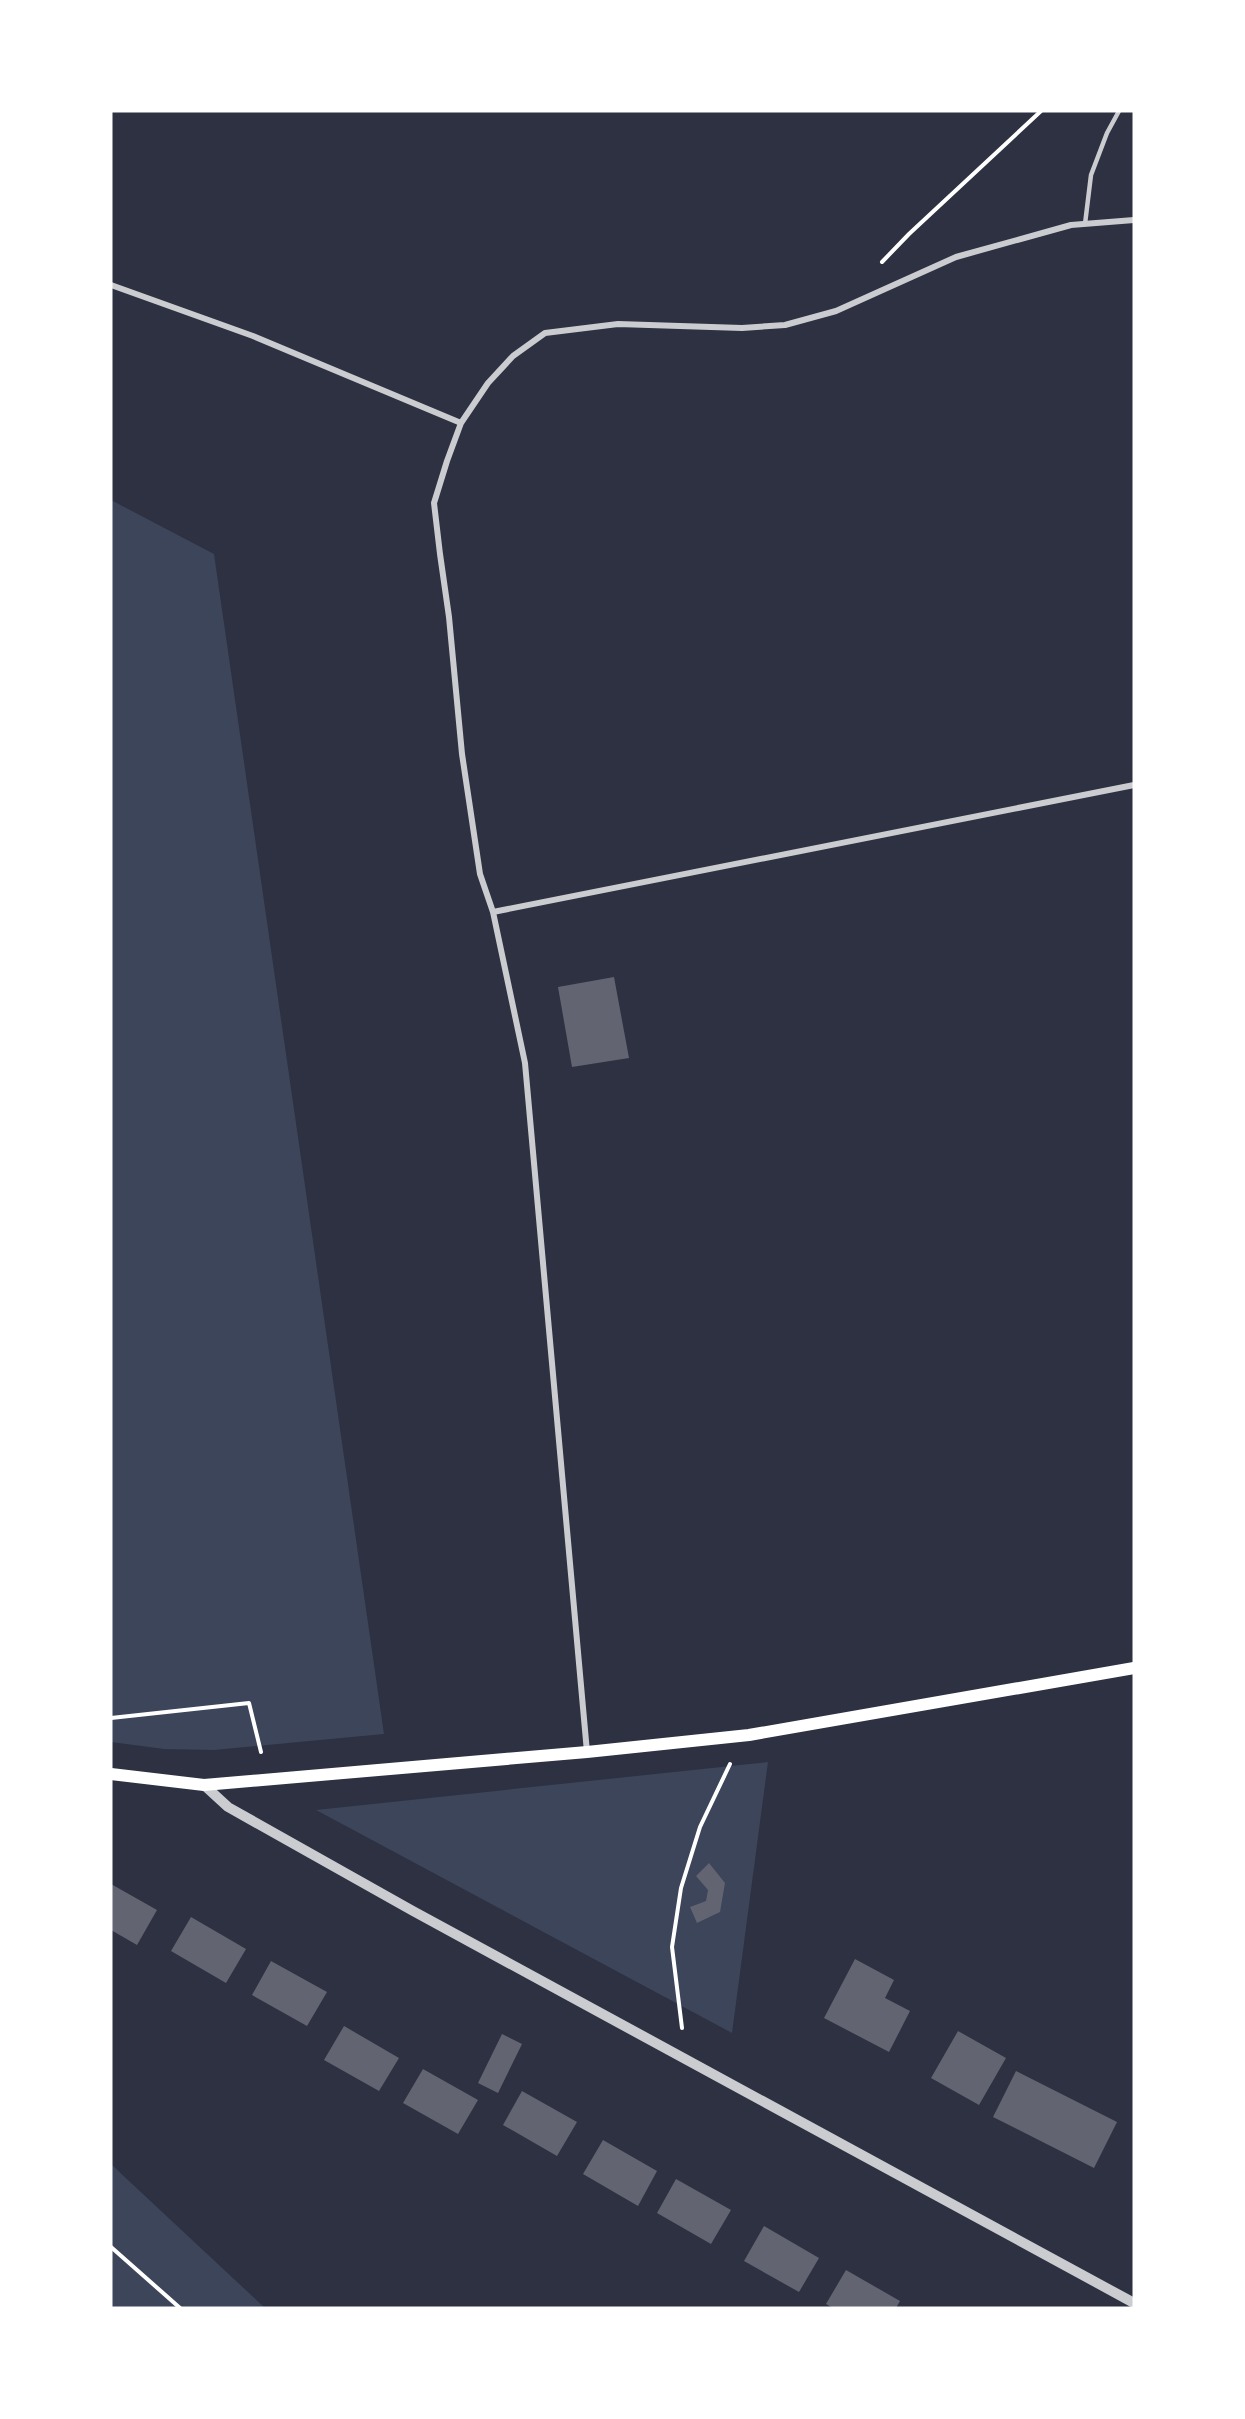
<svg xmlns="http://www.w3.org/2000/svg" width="1245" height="2419" font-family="Lato,sans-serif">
  <rect width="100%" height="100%" fill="#2d3142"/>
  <path fill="#3c4559" d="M111 500 214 554 384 1734 214 1750 164 1749 111 1742Z
    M768 1762 732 2033 316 1810Z
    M111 2164 129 2181 265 2308H111Z"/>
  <path fill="#626471" d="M614 977 629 1058 572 1067 558 987Z
    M709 1863 725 1883 720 1912 697 1923 690 1907 706 1901 708 1890 696 1876Z
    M111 1884 157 1910 137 1945 111 1930Z
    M191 1917 246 1949 226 1983 171 1951Z
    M855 1959 894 1980 885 1998 910 2011 889 2052 824 2018Z
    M271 1961 327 1992 307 2026 252 1995Z
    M344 2026 399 2058 379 2091 324 2060Z
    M958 2031 1006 2058 979 2105 931 2078Z
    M502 2034 522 2044 498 2093 478 2083Z
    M423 2069 478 2100 458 2134 403 2103Z
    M1016 2071 1117 2122 1094 2168 993 2117Z
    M522 2091 577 2122 557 2156 503 2125Z
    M603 2140 657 2171 638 2206 583 2174Z
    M676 2179 731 2210 711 2244 657 2213Z
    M764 2226 819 2258 799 2292 744 2261Z
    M846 2270 900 2301 896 2308H833L826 2304Z"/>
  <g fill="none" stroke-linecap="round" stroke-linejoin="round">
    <path stroke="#fff" stroke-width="4" d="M882 262 909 234 1041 111
      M111 1718 249 1703 261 1752
      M682 2028 672 1947 681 1888 700 1827 730 1764
      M111 2247 180 2308"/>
    <path stroke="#caccd0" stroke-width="4.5" d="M1085 224 1091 175 1107 133 1119 111"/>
    <path stroke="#caccd0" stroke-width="6" d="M111 285 253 336 461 423
      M493 912 1134 785
      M587 1752 525 1063 493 912 480 874 462 754 449 617 440 554 434 503 447 461 461 423 488 383 513 356 545 333 618 324 742 328 785 325 836 311 956 257 1071 225 1134 220"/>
    <path stroke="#caccd0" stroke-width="10" d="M204 1785 228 1807 413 1911 1134 2303"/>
    <path stroke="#fff" stroke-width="12" d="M111 1774 204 1785 587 1752 749 1735 1134 1668"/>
  </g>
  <rect width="1245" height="2419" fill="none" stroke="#ffffff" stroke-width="225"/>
</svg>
